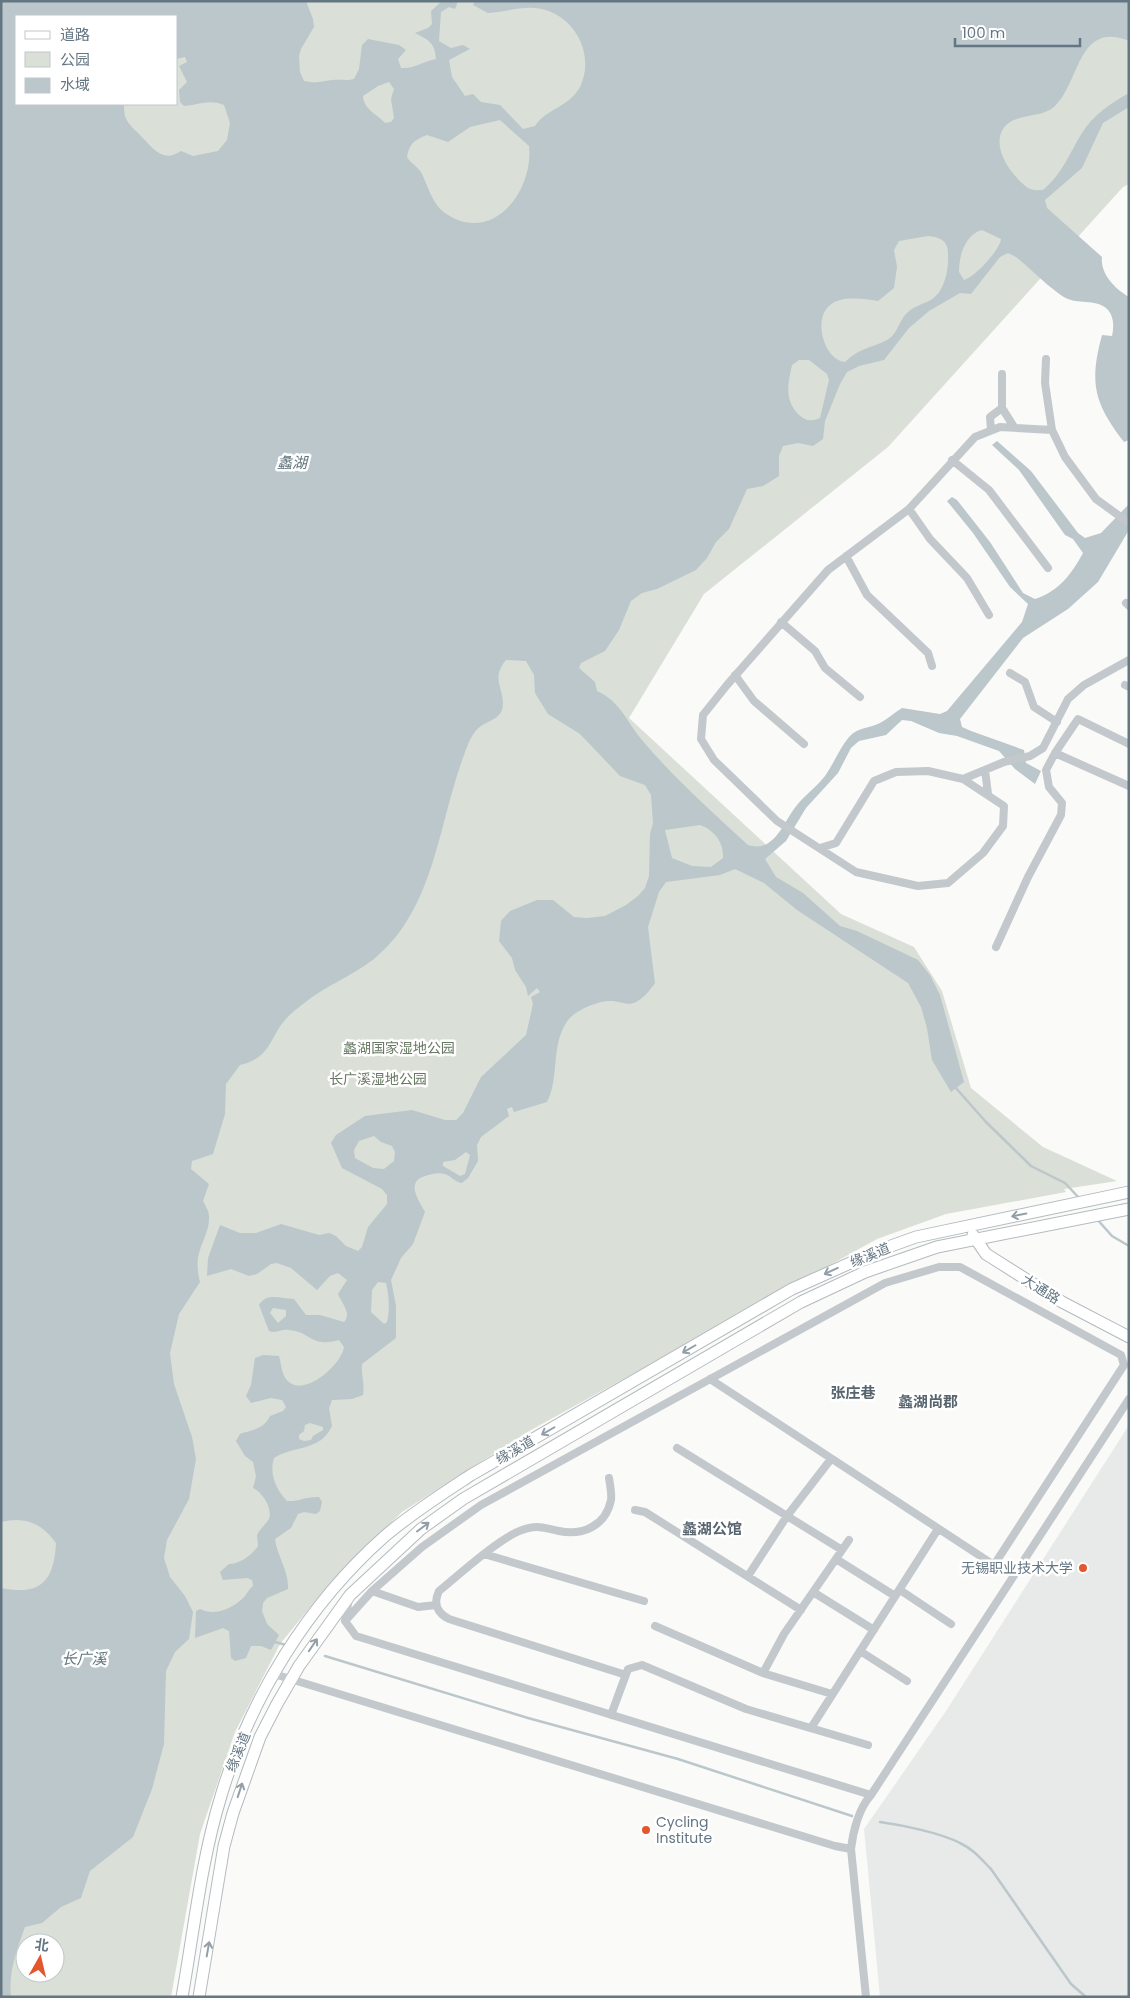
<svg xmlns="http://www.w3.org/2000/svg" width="1130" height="1998" font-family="Poppins,'Noto Sans SC',sans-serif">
  <rect width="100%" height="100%" fill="#fafaf8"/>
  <path fill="#e8e9e9" d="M1129 1425V1997H880L864 1829 946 1711Z"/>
  <path fill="#dadfd7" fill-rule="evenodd" d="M1 1H1129V184L1123 187 888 447 704 594 629 718 841 914 914 947 942 991 971 1088 1043 1147 1117 1181 1064 1189 1066 1192 946 1214 877 1239 531 1430 402 1512 330 1583 280 1644 235 1732 200 1834 171 1997H1ZM16 16H176V104H16ZM25 1943H55V1973H25Z"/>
  <path fill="#bbc7cb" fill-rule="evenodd" d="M1 1H306L313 19 314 27 301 49 299 56 300 72 304 81C318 84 320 81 333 80 341 79 347 81 354 79L359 69 362 45 368 39 399 45 406 50 398 59 401 68C414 69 424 61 436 59 435 43 429 40 415 33L428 28 432 24 431 11 442 1H458L455 9 449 7 441 12 439 41 451 48 463 45 470 49 449 60 452 77 465 96 473 94 481 102 500 105 523 129 535 126C546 109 569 107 580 87 597 52 571 10 534 8 519 7 504 12 488 13L473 5 475 1H1129V41C1077 20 1080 84 1054 107 1039 120 1010 111 1001 133 994 152 1013 177 1028 188 1033 191 1038 190 1043 190 1063 173 1069 154 1082 133 1094 114 1110 104 1129 93V107L1103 123 1082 168 1045 200 1047 208 1102 257C1100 274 1115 289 1129 297V440L1124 442C1094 403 1089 383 1102 335L1112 336C1114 327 1114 317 1108 310 1098 299 1080 304 1068 299 1054 293 1029 267 1016 257L1008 253 1000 257 971 294 960 293 929 311 909 328 884 360 859 366 847 372 840 384 825 421 823 439 813 446 798 443 783 446 779 456V476L763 486 747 489 729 529 716 542 707 558 696 570 657 589 642 593 631 601 619 630 605 651 581 663 579 668 595 682 597 691C620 701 627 722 642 740 674 778 712 812 748 845 773 853 782 826 794 809 802 797 816 788 825 776 835 762 840 746 852 734 861 727 871 728 880 723 888 719 895 712 902 708L940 714 947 711 1022 622 1028 604 1010 587 973 533 947 501 952 497 957 500 990 542 1023 593 1035 599C1059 591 1071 575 1083 553L1073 539 1065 535 1019 470 992 445 997 441 1031 471 1078 533 1085 538 1101 533 1129 504V530L1098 582 1068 609 1023 638 960 719 962 727 971 731 1024 750 1026 763 1041 771 1035 784 1015 769 999 751 957 736 939 733 911 721 902 720 886 735 859 741 851 748 838 773 806 808 786 841 765 859 776 877 803 893 840 926 857 931 918 960 930 975 940 995 964 1082 951 1092 932 1060 927 1028 921 1007 908 983 797 910 764 883 735 869 720 875 666 882 659 892 648 927 655 983C650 990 644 998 636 1002 629 1006 621 1002 613 1001 599 1000 577 1009 568 1020 550 1045 560 1077 547 1102L514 1112 512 1107 507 1109 509 1116 481 1137 477 1145 478 1161 468 1178 462 1183C455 1182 451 1176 445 1174 438 1172 431 1174 425 1176 405 1182 419 1201 425 1212L413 1244 401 1258 391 1280 396 1306V1338L362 1364C361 1376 365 1383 363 1395L352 1399 332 1400 329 1408 332 1426C320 1452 294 1445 274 1458 269 1474 276 1489 287 1501 298 1502 307 1496 319 1497L322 1502 320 1511 316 1514 304 1512 298 1514 291 1528 275 1539C277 1556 289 1571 288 1589L267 1598 263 1603 262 1611 267 1624 279 1635 271 1650 261 1646H251L246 1658 235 1661 231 1658 229 1631 223 1628 195 1638 196 1611 200 1609C215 1617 234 1608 245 1596 248 1592 249 1589 253 1586L252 1580 247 1578 223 1580 220 1572 229 1564C240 1564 252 1555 258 1546L257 1535C260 1529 266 1524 269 1519 273 1508 262 1492 253 1488L256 1476 253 1462 245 1456 236 1441 240 1434C253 1429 263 1430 270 1416L283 1411 286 1407 282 1400 271 1398 251 1403 246 1396 251 1385 255 1358 263 1355 279 1356C282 1366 281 1378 292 1384 310 1393 342 1363 344 1347L339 1340C310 1348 312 1332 289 1330 281 1329 276 1334 269 1331L259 1305C267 1292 281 1299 294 1299L306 1315H320L344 1322C352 1313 342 1304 338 1294L347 1280 338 1273 330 1276 317 1290 291 1268 277 1263 271 1264 257 1274 249 1276 231 1269 207 1276 208 1258 220 1225 240 1233H256L281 1224 319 1235 329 1233 336 1236 346 1246 358 1251 362 1247 368 1227 387 1204V1195L382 1189 342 1168 331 1143 336 1135 365 1116 412 1110 445 1120H456L463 1113 481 1077 526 1035 533 1004 531 997 540 992 537 988 528 996 526 987 515 970 512 958 499 941 501 921 510 911 537 900H553L574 917 587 918 605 916 626 905 638 896 645 888 649 876 650 834 653 823 651 795 645 785 620 776 580 734 548 714 535 693 534 675 526 661 506 660C489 680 507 691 502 710 499 719 488 721 481 726 472 732 468 744 464 755 438 824 435 909 374 959 352 976 325 986 303 1004 298 1008 291 1013 286 1019 268 1039 272 1057 240 1065L226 1084 225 1114 213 1154 192 1161 191 1169 209 1184 203 1201C205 1205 209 1211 209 1216 210 1240 191 1249 200 1282L179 1314 170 1353 174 1384 192 1437 196 1459 189 1499 167 1540 164 1558 170 1577 185 1596 193 1612 189 1639 175 1652 166 1671 164 1744 152 1789 133 1837 90 1871 81 1898 61 1907 42 1923 25 1927C17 1949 8 1972 11 1997H1V1588C41 1596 54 1581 56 1543 41 1523 26 1516 1 1522ZM16 16H176V59L185 57 187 62 179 66 187 82 179 90 180 102 184 106C199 105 209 99 224 105L230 123 227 140 218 151 193 156 181 151C162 164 152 147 139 134 134 129 127 123 125 116 124 112 124 107 124 104H16ZM389 82 394 89 391 99 394 118 391 122 385 123C376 113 364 110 363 96L378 86ZM500 120 529 146C534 189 495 244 448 215 433 206 429 189 422 174 419 167 411 164 407 157 409 144 414 140 427 135L448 142 470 127ZM982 230 1001 239C1000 250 975 277 964 280L959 272C959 255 965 235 982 230ZM928 236C939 237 948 240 948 253 949 269 945 293 929 301 920 305 913 307 906 314 898 323 897 336 885 341 870 348 858 349 845 362 824 360 813 320 829 306 841 295 863 299 878 301L894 288 897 267 894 250 899 241ZM799 360H809L827 374 829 380 820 418C811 422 805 421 798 414 784 399 788 383 792 365ZM700 825C714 830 724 842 723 858L711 867 692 866 672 858 665 830ZM374 1136 381 1142 392 1146 395 1152 394 1161 384 1169 373 1168 355 1158 354 1150 359 1141ZM466 1152 470 1155 465 1174 460 1176 443 1166V1162L455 1160ZM378 1282 386 1283C389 1294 390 1312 387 1322L384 1324 371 1312 372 1290ZM273 1308 286 1310V1316L278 1323 270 1313ZM310 1423 323 1427V1430L313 1436 311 1440 304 1441 299 1439V1435L304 1431 305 1425Z"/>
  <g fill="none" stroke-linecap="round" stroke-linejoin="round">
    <path stroke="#bbc7cb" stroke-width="2.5" d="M955 1087 986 1122 1031 1166 1065 1183 1080 1199
      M1096 1218 1112 1236 1129 1246
      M275 1642 286 1645
      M325 1656 528 1718 678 1759 852 1816
      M880 1822C902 1825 941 1833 960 1843 973 1849 981 1859 991 1869L1071 1984 1086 1997"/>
    <defs>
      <path id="secondary" d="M973 1235 986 1254 1062 1302 1129 1337
        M182 1997C194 1930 201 1861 221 1796 250 1698 308 1604 385 1536 412 1513 442 1494 471 1475L792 1289 877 1251 916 1237 1129 1192
        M199 1997 224 1846 233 1813 260 1737 277 1704 299 1666 350 1595 421 1529 463 1499 801 1302 865 1272 937 1247 1129 1209"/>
    </defs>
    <use href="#secondary" stroke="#b3babf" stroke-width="13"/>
    <path stroke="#c3c8cc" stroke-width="8" d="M1046 359 1045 383 1052 430
      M1002 374V408L1014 427
      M991 430 990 417 1002 408
      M952 460 989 490 1048 568
      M909 509 930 539 967 578 989 615
      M846 556 867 595 928 653 932 666
      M1126 603 1129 606
      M781 622 815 651 825 668 860 697
      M1010 673 1025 682 1034 707 1057 722
      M735 675 754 701 804 744
      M1125 685 1129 687
      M1129 744 1078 719 1055 753 1129 786
      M985 770 988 794
      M963 779 1004 806 1003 826 983 853 948 883 918 886 856 872 777 821 714 760 701 739 703 715 727 685 828 570 909 509 975 437 1000 427 1052 430 1065 457 1096 499 1129 523
      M820 848 836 843 874 781 896 772 928 771 963 779 1004 762 1030 756 1043 748 1068 699 1084 685 1129 660
      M996 947 1028 877 1061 815 1062 803 1049 787 1046 770 1055 753
      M677 1448 842 1550
      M609 1478C610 1485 612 1494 611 1500 606 1526 582 1536 559 1531 543 1528 538 1524 522 1530 499 1538 459 1575 439 1591 433 1603 437 1613 449 1619L626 1675
      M635 1510 645 1512 801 1610
      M484 1554 644 1601
      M836 1559 895 1596
      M748 1576 787 1516 831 1459
      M900 1590 951 1624
      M372 1591 418 1607 436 1605
      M813 1592 874 1630
      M349 1598 345 1621 356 1636 871 1795 1129 1399
      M345 1621 372 1591 422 1547 481 1505 885 1283 939 1267H960L1121 1355 1124 1365 994 1565 710 1379
      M655 1626 763 1673 832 1694
      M860 1651 907 1681
      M763 1673 784 1634 849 1540
      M274 1674 835 1846 851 1849
      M611 1715 628 1669 642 1665 746 1709 868 1745
      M811 1728 938 1529
      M866 1997 851 1849C853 1831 859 1808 871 1795"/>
    <use href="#secondary" stroke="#fff" stroke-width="11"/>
  </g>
  <defs><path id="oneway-shaft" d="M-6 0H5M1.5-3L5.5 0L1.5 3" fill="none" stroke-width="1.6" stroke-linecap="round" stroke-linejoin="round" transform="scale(1.25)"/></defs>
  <g stroke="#939fa8">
    <use href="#oneway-shaft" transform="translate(1019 1215) rotate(169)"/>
    <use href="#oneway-shaft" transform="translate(831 1271) rotate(155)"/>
    <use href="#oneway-shaft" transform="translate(689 1349) rotate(150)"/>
    <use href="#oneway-shaft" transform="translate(548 1431) rotate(150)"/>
    <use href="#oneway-shaft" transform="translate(423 1527) rotate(-37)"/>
    <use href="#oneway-shaft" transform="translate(313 1645) rotate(-56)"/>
    <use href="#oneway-shaft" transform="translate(240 1790) rotate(-72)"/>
    <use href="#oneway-shaft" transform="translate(208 1949) rotate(-80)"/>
  </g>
  <g fill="#e4572e" stroke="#fff" stroke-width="2">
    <circle cx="1083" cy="1568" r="5"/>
    <circle cx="646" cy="1830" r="5"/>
  </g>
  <g text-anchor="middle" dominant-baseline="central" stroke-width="5" stroke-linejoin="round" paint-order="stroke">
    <g font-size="14" fill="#687a64" stroke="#fff">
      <text x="399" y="1048">蠡湖国家湿地公园</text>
      <text x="378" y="1079">长广溪湿地公园</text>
    </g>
    <g font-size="14" fill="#657683" stroke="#fff">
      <text transform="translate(870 1255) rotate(-22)">缘溪道</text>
      <text transform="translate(1041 1289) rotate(32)">大通路</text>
      <text transform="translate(515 1450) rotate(-30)">缘溪道</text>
      <text transform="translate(238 1752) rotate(-68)">缘溪道</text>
    </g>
    <g font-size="14" fill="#657683" stroke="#fff" text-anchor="end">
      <text x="1073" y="1568">无锡职业技术大学</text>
      <text x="656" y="1822" text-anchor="start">Cycling<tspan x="656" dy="16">Institute</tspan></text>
    </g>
    <g font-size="15" font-style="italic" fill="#60757c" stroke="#fff">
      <text x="292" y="462">蠡湖</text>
      <text x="84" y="1658">长广溪</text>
    </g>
    <g font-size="15" font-weight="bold" fill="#57646e" stroke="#fff">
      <text x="853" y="1392">张庄巷</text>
      <text x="928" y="1401">蠡湖尚郡</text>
      <text x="712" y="1528">蠡湖公馆</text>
    </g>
  </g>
  <rect width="1130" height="1998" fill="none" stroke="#657683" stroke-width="5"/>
  <rect x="15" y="15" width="162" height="90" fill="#ffffff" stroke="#c1c8cd"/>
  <rect x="25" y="31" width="25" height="8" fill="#ffffff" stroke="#c1c8cd"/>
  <text x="60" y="40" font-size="15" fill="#657683">道路</text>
  <rect x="25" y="52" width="25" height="15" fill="#dadfd7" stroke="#c1c8cd"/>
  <text x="60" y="65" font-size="15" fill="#657683">公园</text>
  <rect x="25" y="78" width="25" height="15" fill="#bbc7cb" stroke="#c1c8cd"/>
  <text x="60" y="90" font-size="15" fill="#657683">水域</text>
  <g transform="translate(40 1958) rotate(8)"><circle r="24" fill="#ffffff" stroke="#c1c8cd"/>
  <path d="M0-4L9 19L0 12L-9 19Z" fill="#e4572e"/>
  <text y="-8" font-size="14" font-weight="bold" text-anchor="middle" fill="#657683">北</text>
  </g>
  <path d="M955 38v8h125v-8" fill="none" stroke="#657683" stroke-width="2.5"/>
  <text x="962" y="38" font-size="15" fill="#657683" stroke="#ffffff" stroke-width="4" paint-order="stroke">100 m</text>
</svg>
